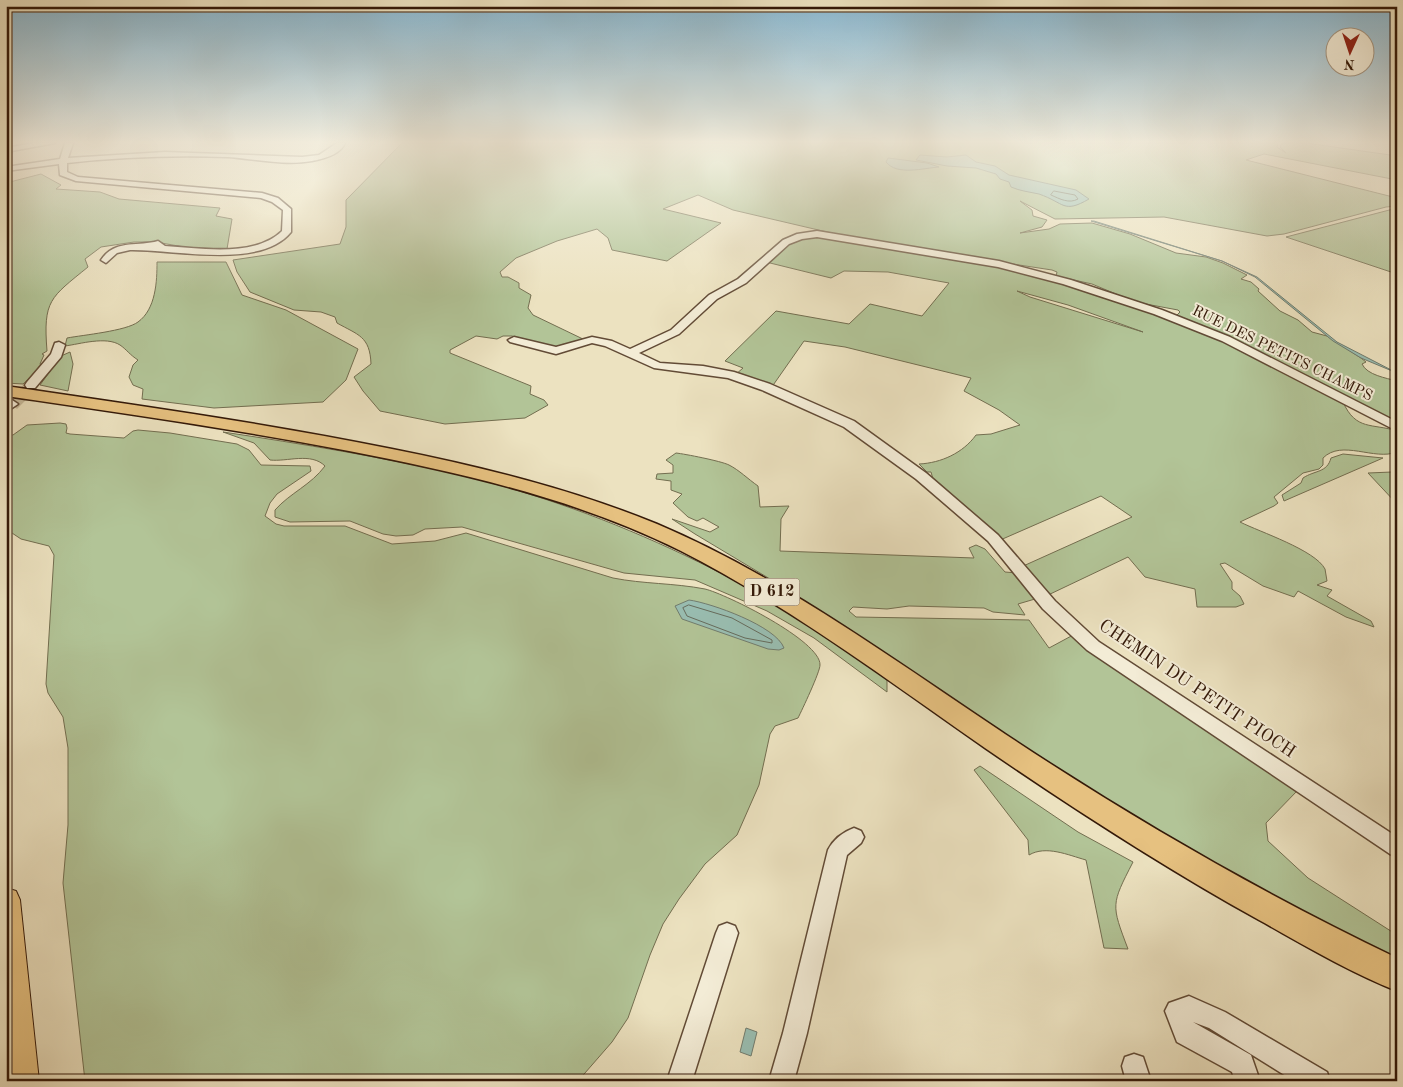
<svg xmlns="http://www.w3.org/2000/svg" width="1403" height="1087" font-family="'Old Standard TT',serif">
  <rect width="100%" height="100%" fill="#ece2c0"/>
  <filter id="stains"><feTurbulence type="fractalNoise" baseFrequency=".004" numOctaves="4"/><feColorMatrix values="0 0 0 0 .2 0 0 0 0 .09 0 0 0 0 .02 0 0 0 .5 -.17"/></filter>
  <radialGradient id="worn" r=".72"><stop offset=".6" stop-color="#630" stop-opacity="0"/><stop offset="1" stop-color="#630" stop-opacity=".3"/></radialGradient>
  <path fill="#b2c497" stroke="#736e50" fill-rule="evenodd" d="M402 143H1278L1277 147 1286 153 1280 147 1282 143H1306L1397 156V180L1264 154 1246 160 1397 198V206L1386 207 1284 234 1267 236 1164 217 1055 219 1020 201 1032 210 1033 216 1047 220 1042 227 1020 233 1049 229 1060 224 1092 223 1130 234 1176 253 1206 257 1223 263 1247 275 1241 279 1251 282 1259 289 1258 291 1280 311 1298 320 1312 332 1327 336 1361 358 1366 362 1362 364C1367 375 1386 378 1397 381V424L1176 316 1180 312 1178 310 1135 302 1092 284 1056 276 1057 272 1052 270 874 243 733 210 698 195 663 209 721 223 667 261 612 250 608 238 597 229 557 241 516 258 500 272 502 277H508L519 283V288L531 295 528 308 533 315 585 340 569 346 547 348 512 336H503L497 339 476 336 450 350V353L531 386 530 394 544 400 548 405 525 418 445 424 380 411 363 391 354 377 371 364C370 336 358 335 337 323L335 317 321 312 294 310 250 292 237 272 233 260 340 244 346 227V200Z
    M41 174 61 185 56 189 100 192 119 199 220 208 216 216 232 219 227 249H195L156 242H134L101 247 85 259 88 267C50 298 43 300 47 351L42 354 44 355 40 364 42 367 23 384 6 383V183Z
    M1397 208V274L1286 237Z
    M809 235 996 265 1104 295 1211 335 1343 402C1356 431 1372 423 1397 431V452C1374 461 1342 439 1323 458V465L1319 469 1303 473 1274 497 1278 503 1274 506 1240 522C1260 532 1315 550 1325 569 1326 573 1326 577 1327 581L1317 585 1332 590 1327 596 1371 621 1374 627 1346 617 1298 591 1294 597 1263 586 1225 563 1220 564 1232 582V589L1240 596 1244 604 1236 607H1197L1195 589 1145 577 1128 557 1046 596 1021 567 1132 517 1101 496 998 541 933 479 931 472H927L919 464C941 463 963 453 976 435L991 434 1020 425 999 410 964 391 971 378 845 347 804 341 769 391 735 375 743 368 725 361 776 311 849 324 870 304 922 316 949 283 888 272 844 271 831 278 766 262 785 245ZM1017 291 1068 305 1143 332 1030 297Z
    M157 262H226L242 295 286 310 358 349 346 380 323 402 214 408 142 399 143 389 133 385 129 377 133 365 138 360C130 355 126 349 120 345 106 336 80 344 65 346L67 338C83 335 126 331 138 322 156 309 157 281 157 262Z
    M70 352 73 364 68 391 40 385 61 356Z
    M60 423 66 424 67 428 66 433 70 434 124 438 133 431 138 430 170 433 237 444 249 450 261 465 310 466 311 471 277 494 270 503 265 516 276 524 284 526H345L392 544 435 541 466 533 613 578C643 584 674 583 705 589 726 594 821 641 820 665 820 672 802 710 798 718L775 726 770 734 759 785 737 835 705 864 679 899 663 924 650 955 628 1018 612 1042 578 1081H85L63 883 68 825V748L63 717 48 693 46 684 54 555 49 546 21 539 9 531 6 525V435H13L27 425Z
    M223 432C303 444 382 457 461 475 609 511 768 585 887 680V692L814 638 767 611 695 580 624 573 462 527 425 529 413 535 396 536 383 534 350 521 290 522 275 517V510C290 493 311 485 325 466 311 452 287 462 270 460L254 443Z
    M676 453C685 454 721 461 729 465 739 470 748 479 758 486L760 507 789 506 781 519 780 551 974 558 969 548 976 545 985 549 1005 572 1017 573 1035 599 1018 604 1025 615 993 612 984 608 909 606 887 609 853 607 849 611 856 617 1029 620 1049 648 1075 634 1298 790 1266 823 1268 841 1308 878 1397 935V966L1118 812 780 585 695 534 672 519 710 532 719 527 703 518 697 521 688 517 673 503 682 494 671 490V481L656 479 657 474 673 473V465L666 460Z
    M1343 454 1383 458 1284 501 1282 495 1301 483 1303 478C1315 470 1327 473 1331 458Z
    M1392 472H1397V504L1368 473Z
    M980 766 1078 832 1133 862C1111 905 1111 904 1128 949L1104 948 1086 860C1068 855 1046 845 1029 855L1028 840 974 770Z"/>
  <path fill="#99beb2" stroke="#717c6e" d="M920 155 947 157 966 155 976 162 995 166 1009 175 1076 190 1089 199C1063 214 1065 203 1039 194 1030 192 1020 191 1011 187L1009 182 1000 179 996 174 976 168 947 166 916 160Z
    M888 158 927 163 939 167C924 168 897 176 886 162Z
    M1091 221H1094L1222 261 1257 277 1337 342 1397 373 1361 358 1333 341 1255 277 1222 261Z
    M689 600C711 603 776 626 784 648L779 650 768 649 682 619 675 606Z
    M746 1028 757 1032 751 1056 740 1052Z"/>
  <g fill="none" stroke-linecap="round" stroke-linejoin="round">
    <path stroke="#666c5d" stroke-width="1" d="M1054 191 1075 195 1078 199C1069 204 1060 199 1051 195Z
      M689 605 732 618 772 640V643L745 638 687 616 683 608Z"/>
    <path stroke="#c7ba9b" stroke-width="11" stroke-dasharray="11 5.5" stroke-linecap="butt" d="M22 394 31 385"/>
    <path stroke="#c7ba9b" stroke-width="14" stroke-dasharray="14 7" stroke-linecap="butt" d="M12 404 23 393"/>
    <defs>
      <path id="minor" d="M34 143H55L6 152V148Z
        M65 143H73L68 158 165 152 302 157 319 155 337 143H345C340 155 323 159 312 161 285 166 255 159 228 157 174 155 120 157 67 163V172L78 177 262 193 278 198 291 209V232C260 270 173 249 130 250L117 253 106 263 101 260C115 239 137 247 158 241L165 246C200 248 254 258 282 231L283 210 272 202 261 198 76 181 60 175 59 164 6 171V167L60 159Z
        M817 231 999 261 1071 280 1162 310 1230 337 1397 422V431L1222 341 1154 314 1063 284 998 267 817 237 802 239 789 244 746 283 717 299 679 334 639 353 660 363 703 366 734 372 770 384 854 421 926 473 998 535 1055 601 1099 642 1397 837V857L1390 854 1087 650 1043 609 988 541 916 479 844 427 762 390 728 378 654 368 605 346 592 343 556 354 510 342 508 340 514 337 556 347 592 337 612 341 630 349 671 330 709 295 738 279 783 240 797 234Z
        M59 342 65 345 61 357 35 388H27L25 385 27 382 51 354 55 343Z
        M12 400 18 404 6 412V402Z
        M854 828 861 831 864 837 861 843 847 855 807 1033 794 1081H769L783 1033 828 850C833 840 843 832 854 828Z
        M727 923 735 926 738 933 692 1081H667L716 933 719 926Z
        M1189 996 1225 1012 1327 1072 1330 1081H1294L1209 1028 1193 1022 1251 1055 1260 1081H1235L1232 1072 1177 1042 1165 1011 1169 1003Z
        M1134 1054 1143 1057 1151 1081H1126L1122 1066 1125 1057Z"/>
      <path id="major" d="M6 888 16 891 20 900 39 1081H7Z"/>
      <path id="highway" d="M6 386C135 405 264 423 392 449 482 467 572 489 657 524 782 577 892 659 1005 734 1130 817 1261 893 1397 958V991C1349 972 1304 945 1259 920 1165 868 1074 809 985 748 886 679 789 606 681 551 577 499 462 473 349 451 235 429 121 413 6 396Z"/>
    </defs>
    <use href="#minor" stroke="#624b36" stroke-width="3"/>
    <use href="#major" stroke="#341908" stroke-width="2"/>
    <use href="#highway" stroke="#341908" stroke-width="3"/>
    <use href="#minor" fill="#f3ecd6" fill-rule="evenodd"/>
    <use href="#major" fill="#e6c180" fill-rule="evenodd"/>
    <use href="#highway" fill="#e6c180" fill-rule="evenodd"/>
  </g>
  <linearGradient id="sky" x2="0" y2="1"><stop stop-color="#88b8d2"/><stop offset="0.48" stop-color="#f6f2e3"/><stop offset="1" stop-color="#f6f2e3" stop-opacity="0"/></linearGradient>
  <rect width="1403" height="296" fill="url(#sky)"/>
  <g text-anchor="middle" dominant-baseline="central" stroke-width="4" stroke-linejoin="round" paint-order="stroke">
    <g font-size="15" fill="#341908" stroke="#f3ecd6">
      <text transform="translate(1282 354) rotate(26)">RUE DES PETITS CHAMPS</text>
    </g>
    <rect fill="#f3ecd6" stroke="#6d5846" stroke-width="1" x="744.5" y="578.5" width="55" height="27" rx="4"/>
    <g font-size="16" font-weight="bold" fill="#341908">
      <text x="772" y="592">D 612</text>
    </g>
    <g font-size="18" fill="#341908" stroke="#f3ecd6">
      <text transform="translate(1197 689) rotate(34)">CHEMIN DU PETIT PIOCH</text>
    </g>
  </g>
  <rect width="1403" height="1087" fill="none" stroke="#ece2c0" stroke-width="25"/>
  <rect x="8" y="8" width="1388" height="1072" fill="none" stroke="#341908" stroke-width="2.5"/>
  <rect x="12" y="12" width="1378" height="1062" fill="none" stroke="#341908"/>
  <g transform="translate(1350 52) rotate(183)"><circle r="24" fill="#f3ecd6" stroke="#a79884"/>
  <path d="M0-4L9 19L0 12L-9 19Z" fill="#8f2418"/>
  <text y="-8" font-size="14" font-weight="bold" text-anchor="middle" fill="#341908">N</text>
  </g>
  <rect width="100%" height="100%" filter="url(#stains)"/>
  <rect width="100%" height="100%" fill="url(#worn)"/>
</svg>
